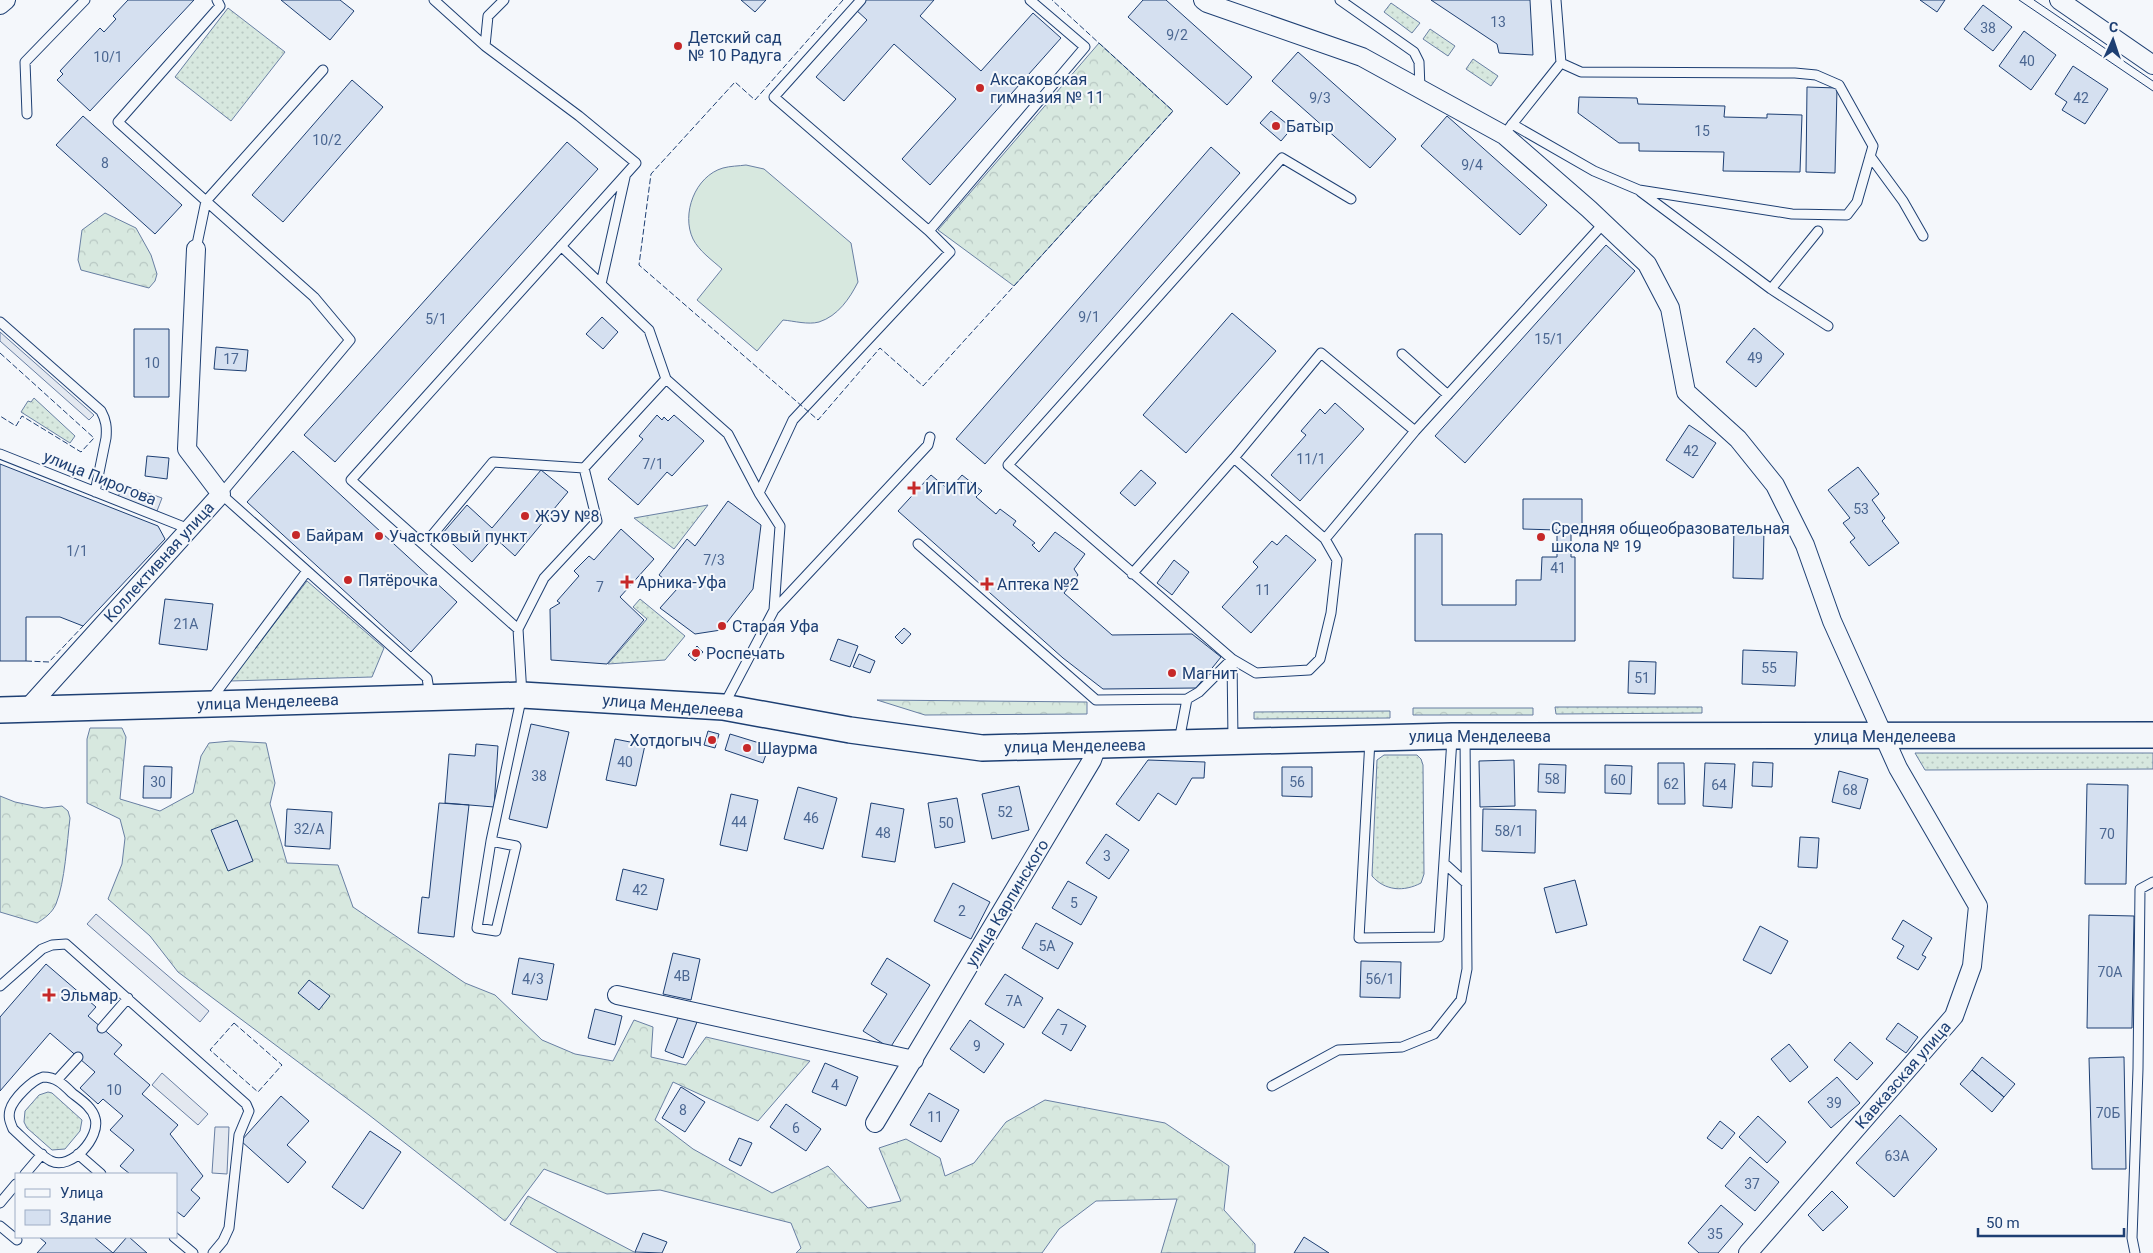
<svg xmlns="http://www.w3.org/2000/svg" width="2153" height="1253" font-family="Roboto,sans-serif">
  <defs>
    <pattern id="grass-dots" width="8" height="8" patternUnits="userSpaceOnUse" patternTransform="scale(1.25)"><rect width="8" height="8" fill="#d7e8df"/><path d="M2 2h.1M6 6h.1" fill="none" stroke="#b8c8c3" stroke-width="1.8" stroke-linecap="round"/></pattern>
    <pattern id="forest-crowns" width="20" height="18" patternUnits="userSpaceOnUse" patternTransform="scale(1.25)"><rect width="20" height="18" fill="#d7e8df"/><path d="M2 6a3 3 0 1 1 6 0M12 15a3 3 0 1 1 6 0" fill="none" stroke="#b8c8c3"/></pattern>
  </defs>
  <rect width="100%" height="100%" fill="#f4f7fb"/>
  <path fill="url(#grass-dots)" stroke="#687fa3" d="M1391 3 1420 23 1412 33 1384 12Z
    M228 8 285 52 231 121 175 77Z
    M1430 29 1455 46 1448 56 1423 39Z
    M1473 59 1498 76 1491 86 1466 69Z
    M34 398 75 436 70 443 21 412 28 401 31 402Z
    M708 505 674 549 634 518Z
    M307 581 384 648 372 677 230 681Z
    M640 599 685 636 665 660 608 664 647 619 633 607Z
    M1555 707H1702V713L1556 714Z
    M1390 711V718L1254 719V712Z
    M1915 753H2153V769L1925 770Z
    M1384 755H1417L1421 759 1423 765 1424 874 1421 883C1404 892 1385 891 1372 876L1377 760Z
    M48 1092 52 1093 82 1120 80 1131 65 1149 52 1150 27 1128 24 1122 25 1111 39 1095Z"/>
  <path fill="url(#forest-crowns)" stroke="#687fa3" d="M1099 43 1173 111 1014 286 938 230Z
    M105 213 136 228 151 255 157 274 155 281 149 288 81 270 78 260 82 230Z
    M877 700 1087 702V714L925 715Z
    M1413 708H1533V715H1413Z
    M90 728H122L126 737 120 799 160 811 193 793 201 756 209 743 231 741 266 743 275 783 270 804 287 863 338 865 353 907 465 983 495 995 542 1040 575 1054 613 1061 634 1020 653 1027 651 1057 686 1065 706 1037 810 1061 758 1121 673 1082 655 1120 693 1149 772 1193 828 1166 868 1208 901 1201 879 1148 906 1139 940 1158 945 1176 974 1163 1006 1122 1045 1100 1165 1123 1229 1166 1224 1210 1255 1244V1253H1161L1177 1199 1096 1201 1059 1229 1042 1253H796L801 1248 791 1223 660 1190 607 1194 544 1169 505 1221 369 1115 178 972 150 936 108 899 122 864 125 838 120 819 87 803V739Z
    M0 796 15 802 44 808 62 806 68 811 70 818C67 842 65 882 56 904 52 913 45 918 37 923L0 912Z
    M528 1196 636 1253H558L510 1224Z"/>
  <path fill="#d7e8df" stroke="#687fa3" d="M746 165 764 169 851 243 858 282C850 298 838 316 819 322 808 325 794 321 783 320L757 351 697 300 722 269C712 260 699 251 693 239 681 214 695 176 723 168 730 166 739 166 746 165Z"/>
  <path fill="#e3e8f0" stroke="#687fa3" d="M0 332 94 415 89 420 0 341Z
    M123 484 162 498 157 511 118 497Z
    M96 914 209 1011 200 1022 87 924Z
    M162 1073 208 1114 198 1125 152 1085Z
    M215 1127H229L227 1174 212 1173Z"/>
  <path fill="#d5e0f0" stroke="#1d3f73" d="M128 0H194L90 111 57 80 63 74 60 71 100 28 104 32 116 19 113 16Z
    M281 0H340L354 11 330 40Z
    M741 0H766L755 12Z
    M863 0H934L920 16 981 71 1033 13 1061 38 930 185 902 159 956 99 894 44 844 101 816 77 867 20 855 9Z
    M1143 0H1166L1252 77 1227 105 1128 17Z
    M1431 0H1530L1533 55 1499 53 1497 44Z
    M1920 0H1945L1937 12Z
    M1983 5 2012 27 1993 51 1964 29Z
    M2024 31 2056 55 2031 90 1999 66Z
    M1298 52 1396 139 1370 168 1272 81Z
    M2073 66 2108 89 2085 124 2062 110 2067 102 2055 94Z
    M352 80 383 107 283 222 252 195Z
    M1807 87 1837 88 1835 173 1806 172Z
    M1579 97 1637 98 1638 104 1725 106 1724 117 1767 118V114L1802 115 1800 172 1723 171 1724 152 1639 151V143H1619L1578 113Z
    M1271 111 1292 128 1281 141 1260 123Z
    M83 116 182 205 155 234 56 145Z
    M1447 116 1547 205 1520 235 1421 146Z
    M567 142 598 169 335 462 304 435Z
    M1211 147 1240 173 985 464 956 439Z
    M1606 245 1635 271 1465 463 1435 436Z
    M1232 313 1276 351 1186 453 1143 415Z
    M602 317 618 332 603 349 586 334Z
    M1754 328 1784 354 1756 387 1726 362Z
    M134 329H169V397H134Z
    M216 347 248 350 246 371 214 369Z
    M1335 403 1364 429 1300 501 1271 475 1306 435 1301 431 1320 409 1325 414Z
    M657 415 662 420 664 417 668 421 674 415 704 441 672 476 667 472 638 505 608 479 643 439 639 436Z
    M1689 425 1716 443 1693 478 1666 460Z
    M293 451 457 602 411 652 247 502Z
    M147 456 169 458 167 479 145 476Z
    M0 464 158 526 165 539 83 626 60 617H26V661H0Z
    M1858 467 1879 494 1872 500 1885 518 1882 521 1899 543 1869 566 1850 542 1855 538 1843 523 1850 518 1828 490Z
    M541 470 568 492 515 556 494 537 472 562 442 534 467 505 492 528Z
    M1141 470 1156 483 1135 506 1120 493Z
    M931 475 949 490 962 475 982 491 976 497 996 514 1000 509 1016 521 1013 525 1035 543 1032 545 1039 552 1055 532 1085 554 1074 569 1078 575 1064 593 1112 635 1192 634 1221 657 1196 688 1103 689 1063 658 898 511Z
    M1523 499H1582V530H1571V557H1575V641H1415V534H1442V605H1516V580H1541L1542 557H1557V530L1523 529Z
    M728 501 761 525 753 589 721 630 695 634 660 608 677 589 659 575 687 539 695 546Z
    M1734 528H1764L1763 579 1733 578Z
    M621 529 654 559 620 597 644 620 607 664 551 660 550 609 560 603 557 601 579 576 574 571 589 556 594 560Z
    M1286 535 1316 560 1251 633 1222 607 1258 567 1253 562 1272 541 1277 545Z
    M1174 560 1189 572 1172 595 1157 583Z
    M165 599 213 604 207 650 159 644Z
    M904 628 911 634 902 644 895 637Z
    M838 639 858 646 850 667 830 660Z
    M697 646 703 652 695 661 688 655Z
    M1743 650 1797 652 1795 686 1742 684Z
    M859 654 875 661 870 673 853 667Z
    M1629 661 1656 662 1655 694 1628 693Z
    M531 724 569 732 547 828 509 819Z
    M708 731 719 734 715 748 704 745Z
    M730 734 769 746 763 763 725 750Z
    M615 739 645 745 636 786 606 780Z
    M476 744 498 746 494 807 445 803 449 754 475 756Z
    M1148 760 1205 762 1204 778H1192L1176 805 1158 793 1139 821 1116 804Z
    M1514 760 1515 806 1480 807 1479 761Z
    M1753 762 1773 763 1772 787 1752 786Z
    M1658 763H1684L1685 804H1658Z
    M1705 763 1735 764 1732 808 1703 806Z
    M1539 764 1566 765 1565 793 1538 792Z
    M1605 765 1632 766 1631 794 1605 793Z
    M144 766 172 767 171 798H143Z
    M1282 767H1312V797L1282 796Z
    M1839 771 1868 779 1860 809 1832 802Z
    M2087 784 2128 785 2126 884H2085Z
    M1019 786 1029 830 992 839 982 794Z
    M798 787 837 798 823 849 784 839Z
    M731 794 758 800 747 851 720 845Z
    M957 798 965 842 935 848 928 803Z
    M439 803 469 805 454 937 418 933 422 897 429 898Z
    M871 803 904 809 895 862 862 857Z
    M287 809 332 812 330 849 285 846Z
    M1483 809 1536 810 1535 853 1482 851Z
    M237 820 253 861 228 871 211 830Z
    M1106 834 1129 850 1109 879 1086 863Z
    M1800 837 1819 838 1817 868 1798 867Z
    M623 869 664 879 657 910 616 900Z
    M1575 880 1587 925 1556 933 1544 888Z
    M1068 881 1097 897 1081 925 1052 908Z
    M953 883 990 902 971 939 934 921Z
    M2089 915 2134 916 2132 1028H2087Z
    M1903 920 1932 938 1922 955 1926 957 1918 970 1897 958 1904 946 1892 939Z
    M1036 923 1073 943 1058 969 1022 948Z
    M1760 926 1788 941 1771 974 1743 960Z
    M673 953 700 959 691 1000 663 994Z
    M519 958 554 964 547 1000 512 994Z
    M887 958 930 985 890 1048 863 1031 887 994 871 984Z
    M1361 961 1401 962 1400 998 1360 997Z
    M46 964 96 1007 88 1016 122 1045 114 1054 150 1085 142 1094 178 1125 170 1134 203 1176 191 1190 200 1198 184 1217 176 1211V1174H130L120 1166 134 1150 110 1130 123 1116 103 1099 98 1104 80 1088 95 1072 50 1033 0 1091V1017Z
    M1005 974 1043 998 1024 1028 985 1004Z
    M309 980 330 996 319 1010 298 993Z
    M595 1009 622 1016 615 1045 588 1038Z
    M1058 1009 1086 1026 1071 1051 1042 1033Z
    M679 1015 697 1022 683 1058 665 1051Z
    M970 1020 1004 1044 984 1073 950 1049Z
    M1898 1023 1918 1037 1906 1053 1886 1039Z
    M1850 1042 1873 1063 1857 1080 1834 1060Z
    M1789 1044 1808 1067 1790 1082 1771 1059Z
    M1982 1057 2015 1084 2004 1097 1972 1070Z
    M2124 1057 2126 1169H2092L2089 1058Z
    M825 1063 858 1077 846 1106 812 1092Z
    M1972 1070 2004 1097 1992 1112 1960 1084Z
    M1837 1077 1860 1103 1831 1128 1808 1102Z
    M681 1087 705 1102 685 1132 662 1118Z
    M929 1093 959 1110 941 1142 910 1125Z
    M281 1096 309 1121 287 1145 306 1162 288 1183 241 1141Z
    M786 1104 821 1129 806 1151 770 1127Z
    M1900 1115 1937 1149 1894 1197 1856 1163Z
    M1758 1116 1786 1142 1767 1163 1739 1137Z
    M1720 1121 1735 1133 1722 1149 1707 1138Z
    M370 1131 401 1152 363 1209 332 1187Z
    M739 1138 752 1143 741 1166 729 1160Z
    M1750 1157 1779 1182 1755 1211 1725 1186Z
    M1832 1191 1848 1207 1823 1231 1808 1215Z
    M1721 1205 1743 1224 1718 1253H1699L1688 1243Z
    M643 1233 667 1242 662 1253 635 1252Z
    M39 1237H94L113 1253H37L46 1243Z
    M127 1237H129L147 1253H113Z
    M1304 1237 1329 1253H1294Z"/>
  <g fill="none" stroke-linecap="round" stroke-linejoin="round">
    <defs>
      <path id="service" d="M217 0 220 6 118 122 206 201 323 70
        M434 0 485 46
        M1340 0 1414 52 1419 62 1420 89
        M27 114 25 62 85 0
        M1512 124 1594 171 1639 190 1792 214 1847 215 1857 202 1873 146 1839 85 1816 75 1795 73 1581 72 1561 63
        M1510 127 1561 63 1556 0
        M1870 156 1903 201 1923 236
        M1641 192 1771 289 1828 326
        M929 231 1085 47 1030 0
        M561 246 649 330 666 379
        M196 249 206 201 314 297 350 340 221 494 427 678 430 696
        M601 284 625 177
        M1771 289 1818 231
        M0 322 101 411C106 420 107 427 106 438L95 492
        M1402 354 1448 395
        M0 454 189 529
        M1234 458 1325 539
        M759 493 793 420 950 252 929 231 774 97 861 0
        M918 544 1096 700 1187 699 1199 692 1232 659 1256 673 1309 670 1320 659 1331 613 1337 560 1325 539 1415 431 1604 223
        M424 545 493 462 584 468
        M1132 574 1234 458 1321 353 1415 431
        M774 610 928 445 930 437
        M518 629 544 578 597 521 584 468 666 379 728 434 759 493 780 526 774 610 724 705
        M210 701 307 571
        M1233 740 1232 659 1008 465 1282 158 1351 199
        M1370 740 1359 938 1439 937 1452 739
        M1179 741 1187 699
        M491 841 516 846 496 931 477 928 491 841 522 695 518 629 351 480 636 163 579 116 485 46 488 16 504 0
        M1444 863 1466 883
        M0 986 42 949 52 945 66 944 246 1104 249 1111 239 1135 229 1228 223 1241 213 1253
        M102 1028 128 998
        M43 1077C56 1077 63 1084 72 1093 81 1100 92 1107 95 1118 101 1137 71 1171 51 1161 39 1155 23 1138 13 1129 10 1122 8 1117 10 1110 13 1099 32 1080 43 1077Z
        M57 1080 78 1057
        M1272 1086 1338 1050 1402 1047 1434 1034 1461 1000 1467 969 1465 736
        M78 1154 101 1174
        M25 1174 42 1154
        M0 1203 16 1184
        M0 1226 17 1240
        M174 1237 193 1253
        M2135 1253 2132 1238 2138 1069 2140 889 2153 882"/>
      <path id="minor" d="M1203 0 1207 3 1362 57 1504 135 1589 209 1647 264 1670 308 1686 392 1738 439 1775 485 1805 545 1832 621 1898 768 1978 906 1972 966 1954 1016 1748 1253
        M2059 0 2153 65
        M0 5 6 0
        M26 710 221 494 187 449 196 249
        M617 995 914 1060
        M875 1123 1092 760 1097 746"/>
      <path id="secondary" d="M0 710 522 695 723 707 850 730 982 748 1452 736 2153 735"/>
    </defs>
    <use href="#service" stroke="#1d3f73" stroke-width="11"/>
    <use href="#minor" stroke="#1d3f73" stroke-width="20"/>
    <use href="#secondary" stroke="#1d3f73" stroke-width="28"/>
    <use href="#service" stroke="#f4f7fb" stroke-width="9"/>
    <use href="#minor" stroke="#f4f7fb" stroke-width="18"/>
    <use href="#secondary" stroke="#f4f7fb" stroke-width="25"/>
    <path stroke="#1d3f73" stroke-width="1" d="M2019 0 2153 91
      M2034 0 2153 81"/>
    <path stroke="#1d3f73" stroke-width="1" stroke-dasharray="6 2.5" stroke-linecap="butt" d="M843 0 755 100 735 82 651 174 639 265 818 420 880 348 923 386 1173 111 1052 0
      M0 353 94 438 81 452 22 416 16 426 0 416
      M26 661 49 662 84 625
      M234 1023 282 1065 258 1092 210 1050Z"/>
  </g>
  <g fill="#c62828" stroke="#f4f7fb" stroke-width="2">
    <circle cx="678" cy="46" r="5"/>
    <circle cx="980" cy="88" r="5"/>
    <circle cx="1276" cy="126" r="5"/>
    <path d="M911.5 480.5h5v5h5v5h-5v5h-5v-5h-5v-5h5z"/>
    <circle cx="525" cy="516" r="5"/>
    <circle cx="296" cy="535" r="5"/>
    <circle cx="379" cy="536" r="5"/>
    <circle cx="1541" cy="537" r="5"/>
    <circle cx="348" cy="580" r="5"/>
    <path d="M624.5 574.5h5v5h5v5h-5v5h-5v-5h-5v-5h5z"/>
    <path d="M984.5 576.5h5v5h5v5h-5v5h-5v-5h-5v-5h5z"/>
    <circle cx="722" cy="626" r="5"/>
    <circle cx="696" cy="653" r="5"/>
    <circle cx="1172" cy="673" r="5"/>
    <circle cx="712" cy="740" r="5"/>
    <circle cx="747" cy="748" r="5"/>
    <path d="M46.5 987.5h5v5h5v5h-5v5h-5v-5h-5v-5h5z"/>
  </g>
  <g text-anchor="middle" dominant-baseline="central" stroke-width="4" stroke-linejoin="round" paint-order="stroke">
    <g font-size="14" fill="#4b6792">
      <text x="1498" y="22">13</text>
      <text x="1988" y="28">38</text>
      <text x="1177" y="35">9/2</text>
      <text x="108" y="57">10/1</text>
      <text x="2027" y="61">40</text>
      <text x="1320" y="98">9/3</text>
      <text x="2081" y="98">42</text>
      <text x="1702" y="131">15</text>
      <text x="327" y="140">10/2</text>
      <text x="105" y="163">8</text>
      <text x="1472" y="165">9/4</text>
      <text x="1089" y="317">9/1</text>
      <text x="436" y="319">5/1</text>
      <text x="1549" y="339">15/1</text>
      <text x="1755" y="358">49</text>
      <text x="231" y="359">17</text>
      <text x="152" y="363">10</text>
      <text x="1691" y="451">42</text>
      <text x="1311" y="459">11/1</text>
      <text x="653" y="464">7/1</text>
      <text x="1861" y="509">53</text>
      <text x="77" y="551">1/1</text>
      <text x="714" y="560">7/3</text>
      <text x="1558" y="568">41</text>
      <text x="600" y="587">7</text>
      <text x="1263" y="590">11</text>
      <text x="186" y="624">21А</text>
      <text x="1769" y="668">55</text>
      <text x="1642" y="678">51</text>
      <text x="625" y="762">40</text>
      <text x="539" y="776">38</text>
      <text x="1552" y="779">58</text>
      <text x="1618" y="780">60</text>
      <text x="158" y="782">30</text>
      <text x="1297" y="782">56</text>
      <text x="1671" y="784">62</text>
      <text x="1719" y="785">64</text>
      <text x="1850" y="790">68</text>
      <text x="1005" y="812">52</text>
      <text x="811" y="818">46</text>
      <text x="739" y="822">44</text>
      <text x="946" y="823">50</text>
      <text x="309" y="829">32/А</text>
      <text x="1509" y="831">58/1</text>
      <text x="883" y="833">48</text>
      <text x="2107" y="834">70</text>
      <text x="1107" y="856">3</text>
      <text x="640" y="890">42</text>
      <text x="1074" y="903">5</text>
      <text x="962" y="911">2</text>
      <text x="1047" y="946">5А</text>
      <text x="2110" y="972">70А</text>
      <text x="682" y="976">4В</text>
      <text x="533" y="979">4/3</text>
      <text x="1380" y="979">56/1</text>
      <text x="1014" y="1001">7А</text>
      <text x="1064" y="1030">7</text>
      <text x="977" y="1046">9</text>
      <text x="835" y="1085">4</text>
      <text x="114" y="1090">10</text>
      <text x="1834" y="1103">39</text>
      <text x="683" y="1110">8</text>
      <text x="2108" y="1113">70Б</text>
      <text x="935" y="1117">11</text>
      <text x="796" y="1128">6</text>
      <text x="1897" y="1156">63А</text>
      <text x="1752" y="1184">37</text>
      <text x="1715" y="1234">35</text>
    </g>
    <g font-size="16" fill="#1d3f73" stroke="#f4f7fb" text-anchor="start">
      <text x="688" y="37">Детский сад<tspan x="688" dy="18">№ 10 Радуга</tspan></text>
      <text x="990" y="79">Аксаковская<tspan x="990" dy="18">гимназия № 11</tspan></text>
      <text x="1286" y="126">Батыр</text>
      <text x="925" y="488">ИГИТИ</text>
      <text x="535" y="516">ЖЭУ №8</text>
      <text x="1551" y="528">Средняя общеобразовательная<tspan x="1551" dy="18">школа № 19</tspan></text>
      <text x="306" y="535">Байрам</text>
      <text x="389" y="536">Участковый пункт</text>
      <text x="358" y="580">Пятёрочка</text>
      <text x="637" y="582">Арника-Уфа</text>
      <text x="997" y="584">Аптека №2</text>
      <text x="732" y="626">Старая Уфа</text>
      <text x="706" y="653">Роспечать</text>
      <text x="1182" y="673">Магнит</text>
      <text x="702" y="740" text-anchor="end">Хотдогыч</text>
      <text x="757" y="748">Шаурма</text>
      <text x="60" y="995">Эльмар</text>
    </g>
    <g font-size="16" fill="#1d3f73" stroke="#f4f7fb">
      <text transform="translate(100 478) rotate(22)">улица Пирогова</text>
      <text transform="translate(159 562) rotate(-48)">Коллективная улица</text>
      <text transform="translate(268 702) rotate(-2)">улица Менделеева</text>
      <text transform="translate(673 706) rotate(5)">улица Менделеева</text>
      <text x="1480" y="736">улица Менделеева</text>
      <text x="1885" y="736">улица Менделеева</text>
      <text transform="translate(1075 746) rotate(-1)">улица Менделеева</text>
      <text transform="translate(1007 903) rotate(-59)">улица Карпинского</text>
      <text transform="translate(1903 1075) rotate(-49)">Кавказская улица</text>
    </g>
  </g>
  <rect x="15" y="1173" width="162" height="65" fill="#f4f7fb" stroke="#9eadc5"/>
  <rect x="25" y="1189" width="25" height="8" fill="#f4f7fb" stroke="#9eadc5"/>
  <text x="60" y="1198" font-size="15" fill="#1d3f73">Улица</text>
  <rect x="25" y="1210" width="25" height="15" fill="#d5e0f0" stroke="#9eadc5"/>
  <text x="60" y="1223" font-size="15" fill="#1d3f73">Здание</text>
  <g transform="translate(2113 40) rotate(3)" stroke="#f4f7fb" stroke-width="4" paint-order="stroke">
  <path d="M0-4L9 19L0 12L-9 19Z" fill="#1d3f73"/>
  <text y="-8" font-size="14" font-weight="bold" text-anchor="middle" fill="#1d3f73">С</text>
  </g>
  <path d="M1978 1228v8h146v-8" fill="none" stroke="#1d3f73" stroke-width="2.5"/>
  <text x="1986" y="1228" font-size="15" fill="#1d3f73" stroke="#f4f7fb" stroke-width="4" paint-order="stroke">50 m</text>
</svg>
